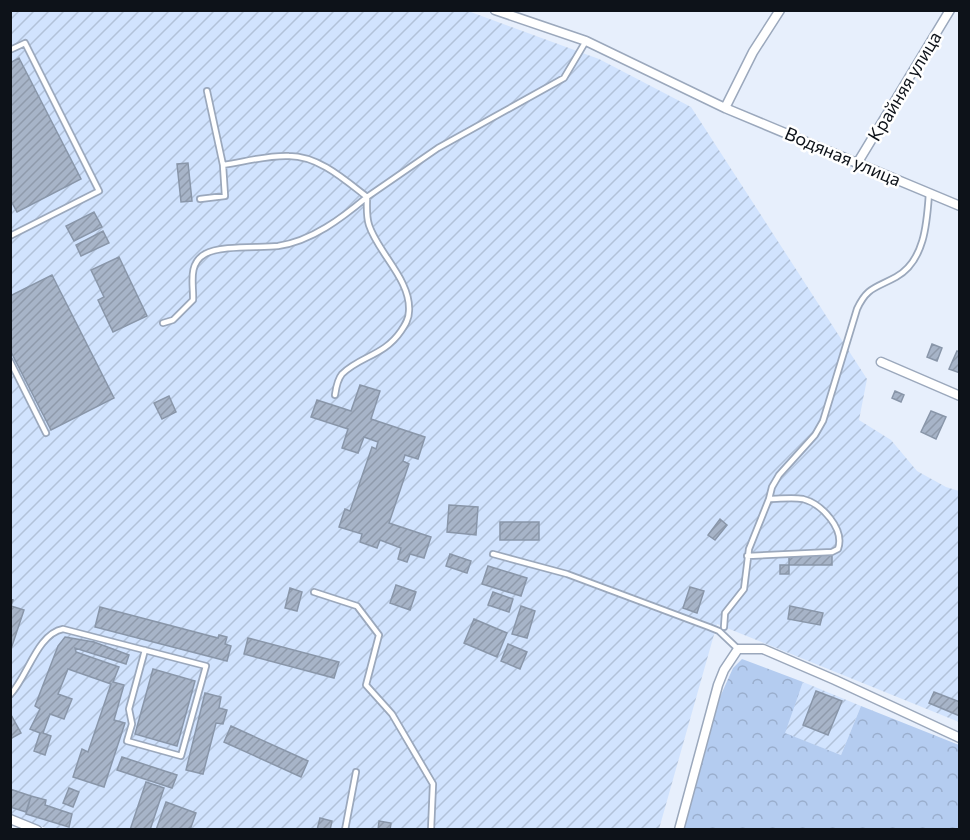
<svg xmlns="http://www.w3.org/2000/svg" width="970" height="840" font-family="Commissioner,sans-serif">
  <defs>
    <pattern id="industrial-furrows" width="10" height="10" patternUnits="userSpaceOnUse" patternTransform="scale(1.5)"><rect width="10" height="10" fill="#d1e3fe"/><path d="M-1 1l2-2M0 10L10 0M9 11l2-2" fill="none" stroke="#b2c2d9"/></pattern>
    <pattern id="forest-crowns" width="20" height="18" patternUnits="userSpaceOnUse" patternTransform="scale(1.5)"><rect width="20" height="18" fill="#b4ccf0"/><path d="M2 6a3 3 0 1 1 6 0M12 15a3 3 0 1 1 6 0" fill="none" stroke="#9aaecd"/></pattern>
    <pattern id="building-hatch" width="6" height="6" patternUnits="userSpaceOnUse" patternTransform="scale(1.5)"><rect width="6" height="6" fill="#a7b4c8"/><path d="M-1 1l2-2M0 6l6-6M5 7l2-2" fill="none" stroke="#8f9aab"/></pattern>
  </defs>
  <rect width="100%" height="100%" fill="#e7effc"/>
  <path fill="url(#industrial-furrows)" d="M11 11H468L599 59 691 107 867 379 859 420 891 440 917 471 946 487 959 491V722L717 624 659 829 51 830 11 815Z
    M803 682 861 706 841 755 784 733Z"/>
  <path fill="url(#forest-crowns)" d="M742 659 803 682 785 733 841 755 861 706 959 745V829L682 830 720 697 733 668Z"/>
  <path fill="url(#building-hatch)" stroke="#8996a9" stroke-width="1.5" d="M19 58 81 179 17 212 10 199V63Z
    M188 163 192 201 181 202 177 164Z
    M94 212 102 227 74 241 66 226Z
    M103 231 109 243 81 256 76 245Z
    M119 257 147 316 113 332 98 300 104 297 91 270Z
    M52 275 114 398 51 430 10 350V296Z
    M932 344 942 348 937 361 927 357Z
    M957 351 960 352V373L949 369Z
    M360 385 380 391 371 419 425 437 418 459 405 455 403 461 409 464 389 523 431 537 424 558 410 554 407 562 398 559 401 548 380 540 377 548 360 542 362 534 339 527 345 509 350 511 372 447 376 449 378 442 364 437 358 453 342 448 348 429 311 417 317 400 351 411Z
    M895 391 904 395 901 402 892 398Z
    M169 396 176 412 162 419 154 403Z
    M931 411 946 417 936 439 921 432Z
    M449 505 478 507 476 535 447 532Z
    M720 519 727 525 715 540 708 535Z
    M500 522H539V540H500Z
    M450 554 471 561 467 573 446 566Z
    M832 555V565H789V556Z
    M780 565H789V574H780Z
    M488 566 527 578 521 596 482 584Z
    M396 585 416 592 410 610 390 603Z
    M690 587 704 591 697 613 683 608Z
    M290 588 302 592 297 611 285 608Z
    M493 592 513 599 509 612 488 605Z
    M10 599 13 600 11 606 24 610 10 652Z
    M521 606 535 611 527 638 512 634Z
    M790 606 823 613 820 625 788 619Z
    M100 607 218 638 219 635 227 637 225 644 231 646 227 661 95 627Z
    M474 619 507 633 497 657 464 643Z
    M65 637 94 642 129 655 126 664 75 648 76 652 119 667 113 682 124 685 114 720 125 723 104 787 73 777 82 749 88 752 111 684 68 669 58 694 72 699 64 719 50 714 43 733 51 736 45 755 34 751 40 733 30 729 40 709 35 706 58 646Z
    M248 638 339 662 334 678 244 654Z
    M508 644 527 652 520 669 501 661Z
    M153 669 195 681 177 746 135 734Z
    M816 691 842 701 828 735 803 725Z
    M934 692 960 702V716L929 703Z
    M205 693 221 697 219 708 227 710 223 724 216 723 203 774 186 770Z
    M10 713 21 733 10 739Z
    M231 726 308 761 301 777 224 742Z
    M122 757 177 775 172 788 117 770Z
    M146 782 164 788 150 830H130Z
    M69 788 79 792 73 807 63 803Z
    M10 789 31 796 26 812 10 807Z
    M31 796 46 800 45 805 72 814 69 827 26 814Z
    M166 802 196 813 190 830H156Z
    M320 818 332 821 330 830H317Z
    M379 821 391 823 390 830H378Z"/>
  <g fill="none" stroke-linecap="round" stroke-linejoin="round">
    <defs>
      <path id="service" d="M10 50 25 43 99 191 10 236
        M223 165C244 162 267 155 289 156 319 156 345 180 367 197L438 148 564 78 586 41
        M200 199 225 196 223 165 207 91
        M163 323 173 320 193 300C194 286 187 264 205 254 220 245 260 248 278 246 312 241 342 218 367 197
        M10 361 46 433
        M335 395C336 388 337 380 342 374 360 356 384 356 401 331 405 325 409 319 409 311 411 280 378 253 369 225 366 216 367 206 367 197
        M493 554 567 574 709 627 719 631 738 649
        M747 556 832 552 838 549C845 529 822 504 803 499 792 497 780 499 769 499
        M314 592 357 606 379 635 366 685 392 714 433 784 431 830
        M724 627 725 613 744 589 749 549 769 499 772 487 779 475 815 435 823 421 857 309C867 287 876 288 896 277 925 261 927 222 929 193
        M10 695C28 676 37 634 63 629L206 666 181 756 127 741 132 724 129 709 145 650
        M345 830 356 772"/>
      <path id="minor" d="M495 10 586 41 725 108 960 206
        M725 108 753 52 780 10
        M858 162 950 10
        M881 362 960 396
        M10 819 37 830
        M679 830 718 685 724 670 738 649H763L777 655 835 680 960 738"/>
    </defs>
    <use href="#service" stroke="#9ba8bc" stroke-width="8"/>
    <use href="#minor" stroke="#9ba8bc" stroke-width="11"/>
    <use href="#service" stroke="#fff" stroke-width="4.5"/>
    <use href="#minor" stroke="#fff" stroke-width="8"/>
  </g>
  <g text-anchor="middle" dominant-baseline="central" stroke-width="5" stroke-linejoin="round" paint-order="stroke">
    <g font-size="18" fill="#0d1219" stroke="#fff">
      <text transform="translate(904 86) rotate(-59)">Крайняя улица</text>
      <text transform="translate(843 156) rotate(23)">Водяная улица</text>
    </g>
  </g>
  <rect width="970" height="840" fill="none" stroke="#0d1219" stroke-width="24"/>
</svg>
